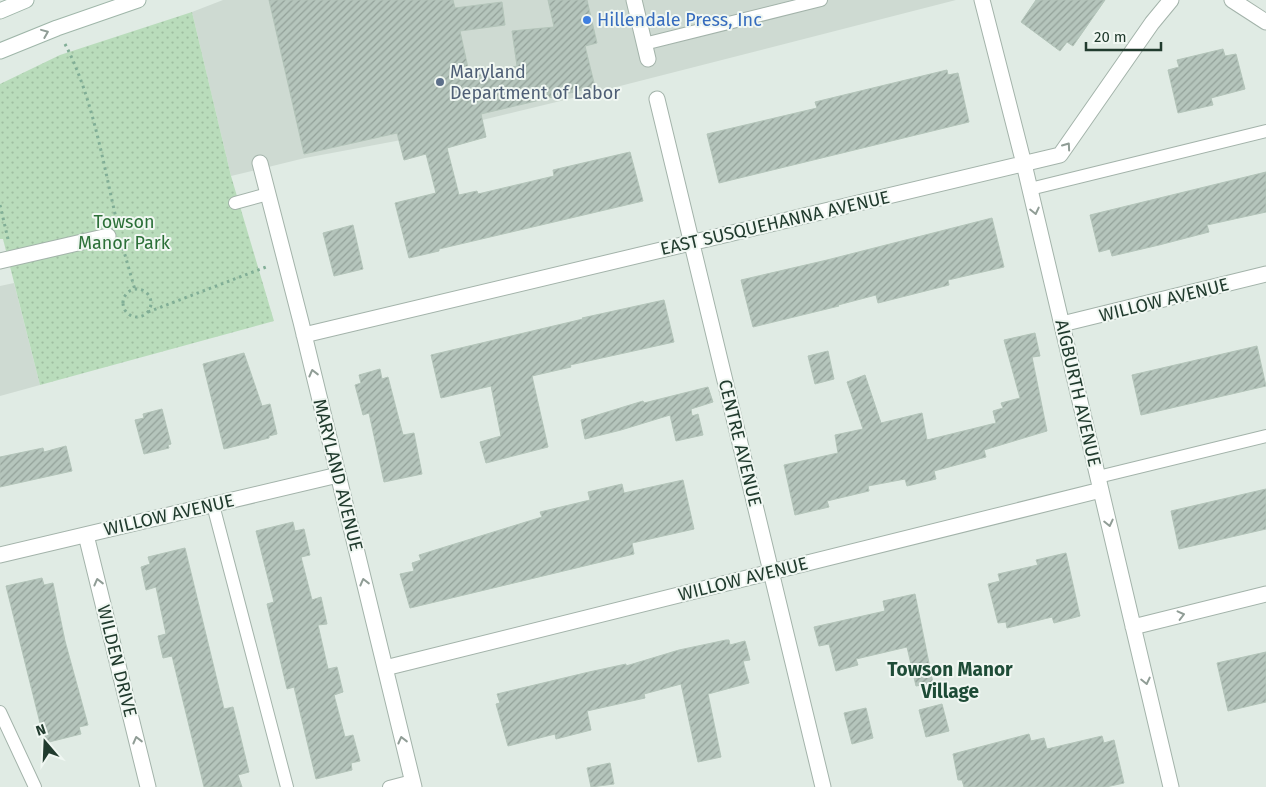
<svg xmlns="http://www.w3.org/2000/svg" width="1266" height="787" font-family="'Fira Sans',sans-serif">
  <defs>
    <pattern id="park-dots" width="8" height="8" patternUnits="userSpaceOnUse" patternTransform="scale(1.25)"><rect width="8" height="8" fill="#b9dcbb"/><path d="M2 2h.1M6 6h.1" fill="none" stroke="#9fbea1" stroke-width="1.8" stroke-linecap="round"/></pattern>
    <pattern id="building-hatch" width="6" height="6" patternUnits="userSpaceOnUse" patternTransform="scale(1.25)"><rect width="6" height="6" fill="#b5c5bc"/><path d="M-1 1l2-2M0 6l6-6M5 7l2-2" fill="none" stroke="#93a199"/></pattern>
  </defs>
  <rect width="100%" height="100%" fill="#e0ebe4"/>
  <path fill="#cedad2" d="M223 0H956L577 97 396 141 305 158 231 176 192 12Z
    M14 283 40 385 0 396V286Z"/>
  <path fill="url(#park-dots)" d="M192 12 231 176 274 321 40 385 3 239H0V84L60 55Z"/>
  <path fill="url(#building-hatch)" stroke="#b3c4b9" d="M269 0H453L455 8 502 2 505 25 460 31 470 77 517 66 512 31 554 27 548 0H587L597 43 585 46 595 87 481 114 486 137 447 148 459 195 477 191 478 194 554 176 553 170 630 152 643 201 439 249V251L409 258 395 203 436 193 426 154 404 160 397 133 304 154Z
    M1036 0H1105L1073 46 1067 42 1060 51 1021 22Z
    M1223 49 1225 56 1236 54 1245 89 1211 98 1213 105 1178 113 1168 70 1179 67 1177 60Z
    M947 70 948 75 958 73 969 122 719 183 707 134 817 108 815 102Z
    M1266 172V212L1207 225 1209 232 1159 245 1112 256 1110 249 1099 252 1090 215Z
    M992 218 1004 267 948 280 949 285 878 303 876 295 838 305 839 306 753 327 741 280 827 260Z
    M353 225 363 269 334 276 323 233Z
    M664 300 674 342 570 365 571 367 532 376 548 447 486 463 480 442 501 436 491 386 441 398 431 355 583 319 582 318Z
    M1035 333 1040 356 1032 357 1047 431 984 450 986 457 934 471 936 479 907 486 905 479 868 486 869 491 827 501 829 507 795 515 784 465 838 453 835 435 863 429 847 382 865 375 881 423 922 413 927 440 996 423 993 411 1003 408 1001 403 1020 398 1004 340Z
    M1257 346 1266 386 1141 415 1132 375Z
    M828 351 834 379 815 384 808 356Z
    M244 353 262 406 270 404 277 434 269 436V438L224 449 203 364Z
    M380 369 382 379 388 377 403 435 414 433 422 474 384 482 369 413 363 415 355 385 361 383 359 375Z
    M708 387 713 402 691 409 692 416 698 414 703 435 676 441 670 415 621 430 585 439 581 420 643 401 644 403Z
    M162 409 171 444 168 445 169 448 144 454 135 420 144 418 143 414Z
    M66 446 72 471 0 487V457L43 448 44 452Z
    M683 480 694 529 632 543 634 554 410 608 400 574 414 571 412 563 421 560 419 555 542 517 540 512 590 500 588 492 622 484 624 493Z
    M1266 489V529L1179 549 1171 511Z
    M293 522 295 531 304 529 310 555 301 557 312 600 321 597 327 624 318 625 328 669 337 667 343 692 334 695 345 737 353 735 360 761 351 763 352 770 316 779 294 687 287 689 267 604 274 602 256 531Z
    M185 548 224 709 233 707 241 739 249 772 238 775 242 787H204L172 656 163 658 158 636 166 634 156 587 146 590 141 567 150 564 148 557Z
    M1066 553 1080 616 1054 623 1052 617 1007 628 1006 622 998 623 988 584 1000 581 998 574 1038 565 1036 560Z
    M42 578 44 585 53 583 65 641 88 725 79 727 81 734 45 743 6 586Z
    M915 594 933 683 916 686 907 647 856 659 858 665 836 671 829 644 819 646 814 627 885 611 883 601Z
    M726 640H729L730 645 745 641 750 660 743 661 749 683 708 694 721 757 698 762 681 684 644 694 645 698 587 711 591 730 556 739 555 734 508 746 496 704 500 703 497 694 589 672 626 664V666L679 650Z
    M1266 652V702L1228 711 1217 663Z
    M942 704 949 731 926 737 919 710Z
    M866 708 873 738 852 744 844 713Z
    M1029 734 1031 741 1044 738 1047 749 1102 736 1104 743 1114 740 1124 783 1106 787H964L962 780H958L953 754Z
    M610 763 614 784 591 787 587 768Z"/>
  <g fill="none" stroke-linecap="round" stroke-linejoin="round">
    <defs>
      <path id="service" d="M644 44 821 0
        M1030 189 1266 131
        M235 203 268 194
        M1098 477 1266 436
        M213 505 287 787
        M0 712 35 787
        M389 787 412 781"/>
      <path id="minor" d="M634 0 648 59
        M982 0 1024 164 1171 787
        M1232 0 1266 22
        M657 99 823 787
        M260 163 301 322 414 787
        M0 261 108 236
        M1062 324 1266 274
        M304 335 1060 155 1152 23 1171 0
        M86 535 148 787
        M0 555 338 475
        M1133 627 1266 594
        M385 668 1101 490"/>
      <path id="secondary" d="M0 11 26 0
        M0 51 57 28 138 0"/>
    </defs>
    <use href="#service" stroke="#a3b3aa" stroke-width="14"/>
    <use href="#minor" stroke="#a3b3aa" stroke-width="17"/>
    <use href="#secondary" stroke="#9fb6a9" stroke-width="17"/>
    <path stroke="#81ae96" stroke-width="3" stroke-dasharray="2.5 4" stroke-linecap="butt" d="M65 44C92 95 103 162 116 218
      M0 205 8 239
      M123 248 135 290
      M123 303a14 14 0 1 1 28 0a14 14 0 1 1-28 0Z
      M148 312 266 267"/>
    <use href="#service" stroke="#fff" stroke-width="12"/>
    <use href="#minor" stroke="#fff" stroke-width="15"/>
    <use href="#secondary" stroke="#fff" stroke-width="15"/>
  </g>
  <defs><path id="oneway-chevron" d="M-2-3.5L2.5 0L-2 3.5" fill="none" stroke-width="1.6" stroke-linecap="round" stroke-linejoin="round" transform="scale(1.25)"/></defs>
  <g stroke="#909d96">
    <use href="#oneway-chevron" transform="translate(45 33) rotate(-22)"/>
    <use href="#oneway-chevron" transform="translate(1067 146) rotate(-55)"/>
    <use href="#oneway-chevron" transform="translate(1035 211) rotate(77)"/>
    <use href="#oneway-chevron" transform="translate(313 373) rotate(-104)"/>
    <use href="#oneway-chevron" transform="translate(1109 523) rotate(77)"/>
    <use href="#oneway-chevron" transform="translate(98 582) rotate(-104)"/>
    <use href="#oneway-chevron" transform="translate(364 582) rotate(-104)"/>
    <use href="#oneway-chevron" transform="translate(1181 615) rotate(-14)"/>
    <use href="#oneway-chevron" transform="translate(1146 681) rotate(77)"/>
    <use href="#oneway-chevron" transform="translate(137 740) rotate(-104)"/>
    <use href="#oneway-chevron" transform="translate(402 740) rotate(-104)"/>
  </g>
  <circle fill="#3f7fe0" stroke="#f0f7f2" stroke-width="2" cx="587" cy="20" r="5"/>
  <circle fill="#5c6f8a" stroke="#f0f7f2" stroke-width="2" cx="440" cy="82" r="5"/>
  <g text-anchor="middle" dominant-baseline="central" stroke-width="4" stroke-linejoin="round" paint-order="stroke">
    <g font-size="18" fill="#366cbe" stroke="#f0f7f2" text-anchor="start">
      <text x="597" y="20">Hillendale Press, Inc</text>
    </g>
    <g font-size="18" fill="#4e5e75" stroke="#f0f7f2" text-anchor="start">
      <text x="450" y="72">Maryland<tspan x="450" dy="21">Department of Labor</tspan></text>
    </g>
    <g font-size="18" fill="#2c7038" stroke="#f0f7f2">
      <text x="124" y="222">Towson<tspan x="124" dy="21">Manor Park</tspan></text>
    </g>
    <g font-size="18" fill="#213b2e" stroke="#f0f7f2">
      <text transform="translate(775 223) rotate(-13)">EAST SUSQUEHANNA AVENUE</text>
      <text transform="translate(1164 300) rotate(-14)">WILLOW AVENUE</text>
      <text transform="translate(1078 393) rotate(77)">AIGBURTH AVENUE</text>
      <text transform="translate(740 443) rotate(76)">CENTRE AVENUE</text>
      <text transform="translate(338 475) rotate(76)">MARYLAND AVENUE</text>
      <text transform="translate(169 515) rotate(-13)">WILLOW AVENUE</text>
      <text transform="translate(743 579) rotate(-14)">WILLOW AVENUE</text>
      <text transform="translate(117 661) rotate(76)">WILDEN DRIVE</text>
    </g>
    <g font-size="19" font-weight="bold" fill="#1e4c37" stroke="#f0f7f2">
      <text x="950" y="669">Towson Manor<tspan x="950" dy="22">Village</tspan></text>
    </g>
  </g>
  <g transform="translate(45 742) rotate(341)" stroke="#f0f7f2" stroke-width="4" paint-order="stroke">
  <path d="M0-4L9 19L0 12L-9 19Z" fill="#213b2e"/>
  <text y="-8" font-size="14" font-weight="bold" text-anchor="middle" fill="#213b2e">N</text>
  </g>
  <path d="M1086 42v8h75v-8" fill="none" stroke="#213b2e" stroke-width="2.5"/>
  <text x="1094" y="42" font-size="15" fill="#213b2e" stroke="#f0f7f2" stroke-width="4" paint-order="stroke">20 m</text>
</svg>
